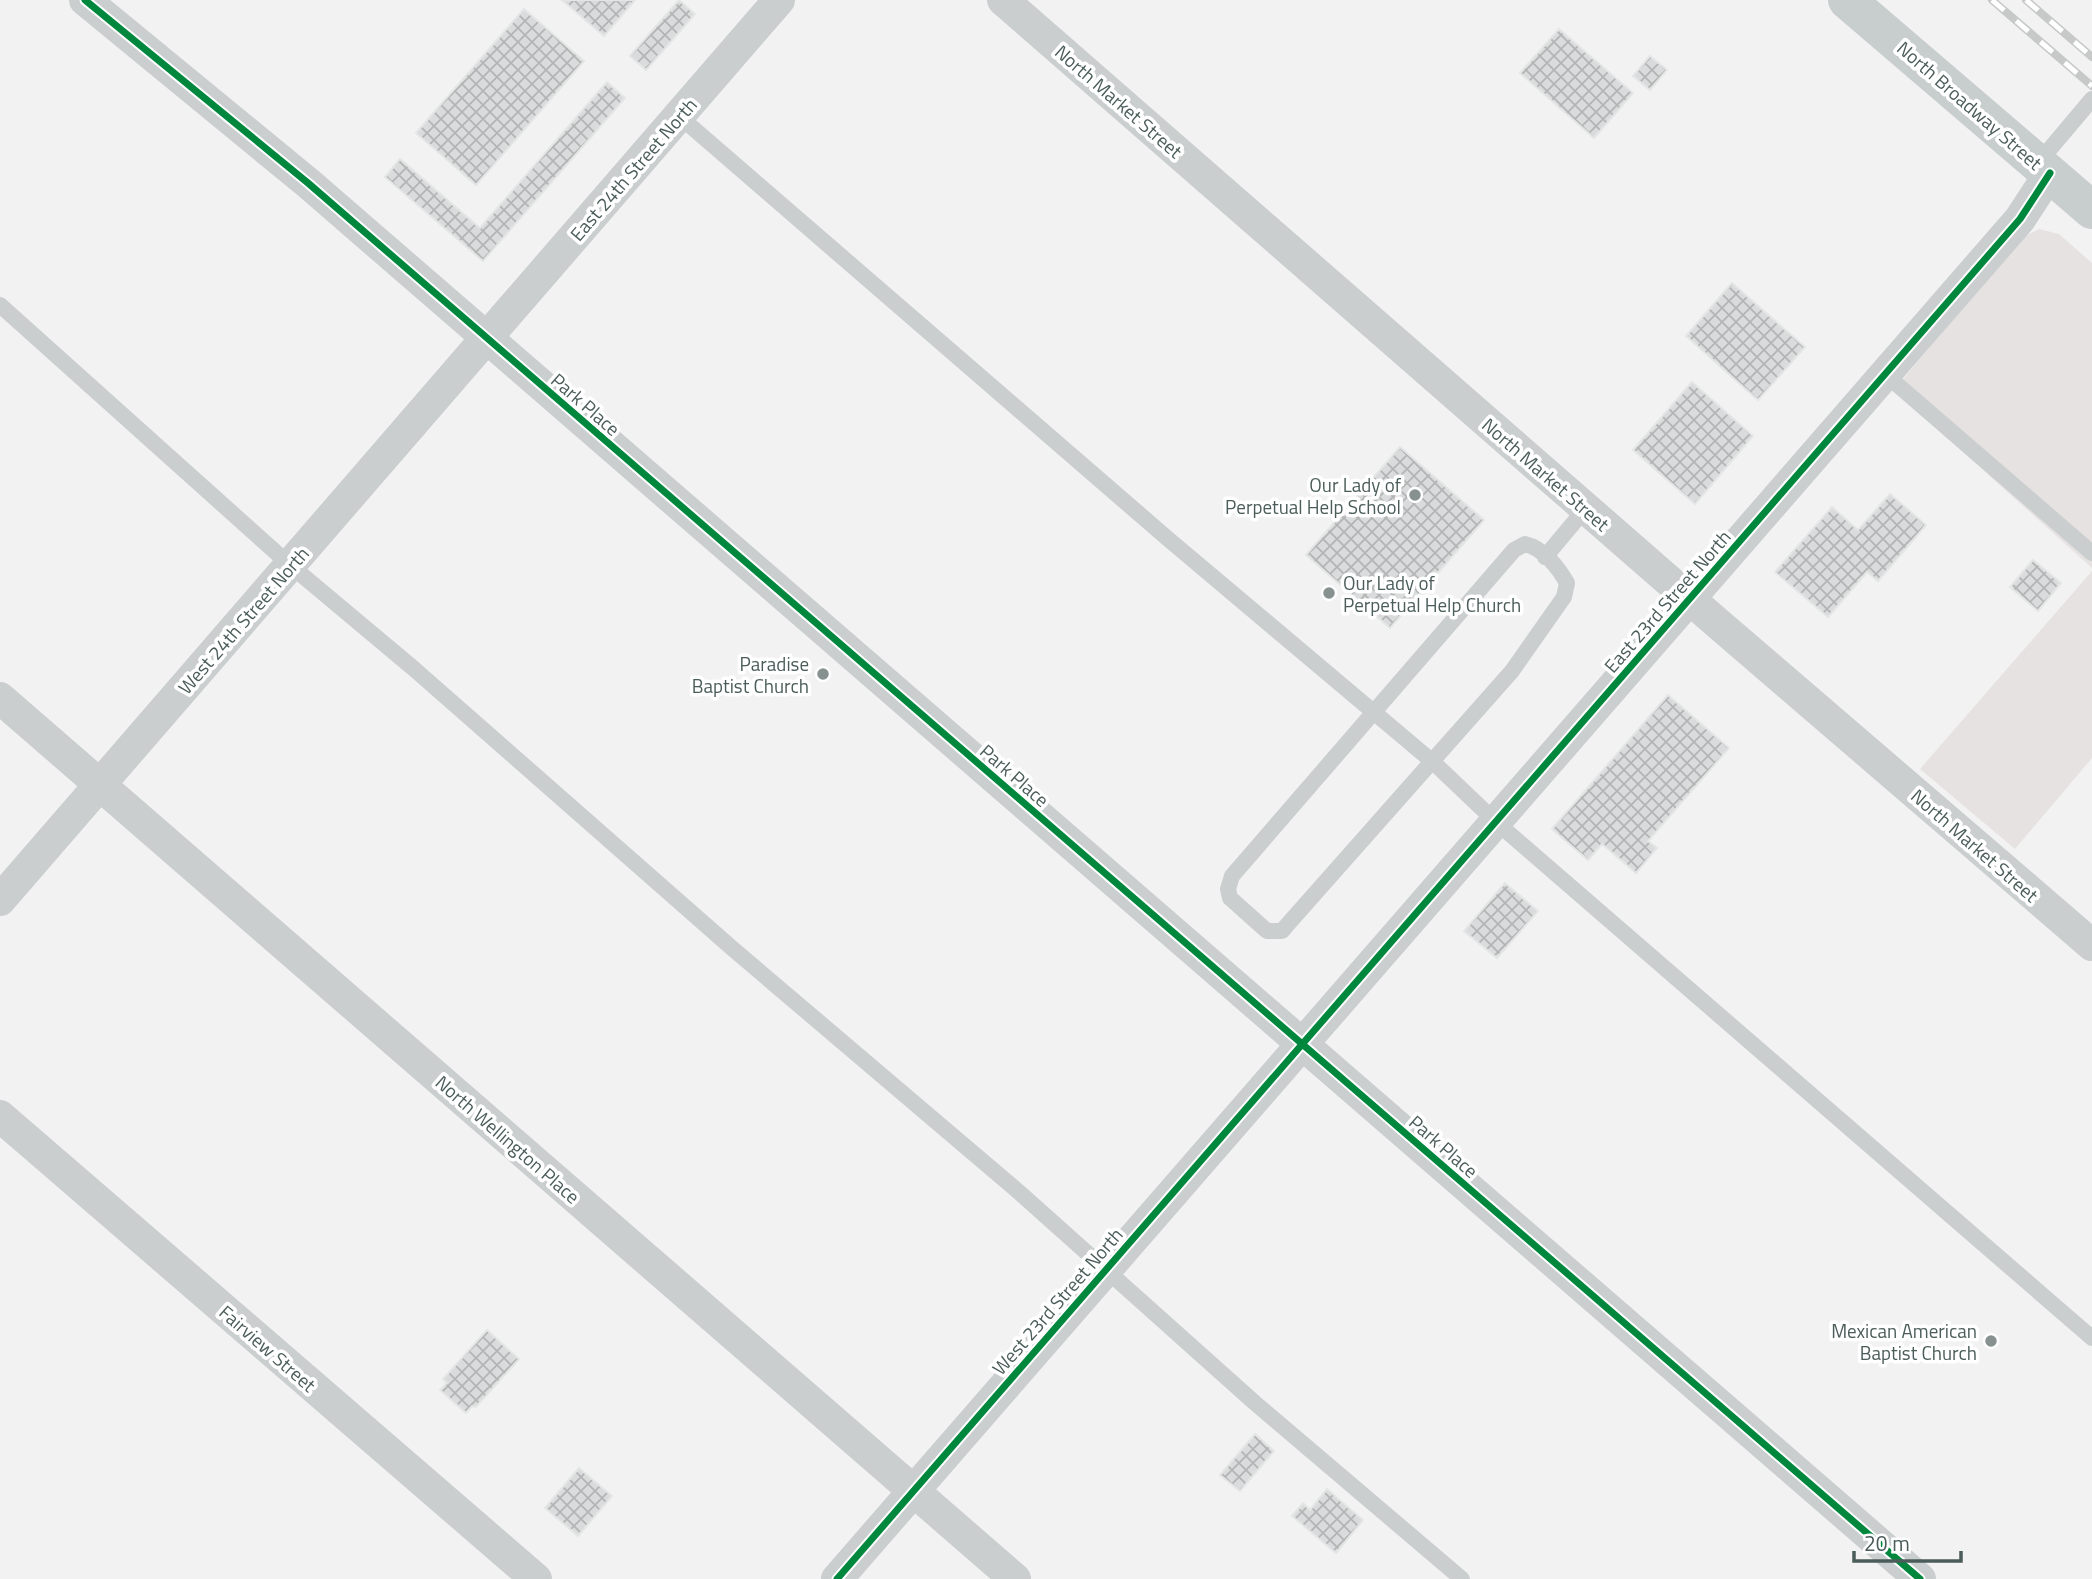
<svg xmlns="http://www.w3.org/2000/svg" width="2092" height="1579" font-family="'Titillium Web',sans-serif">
  <defs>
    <pattern id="building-cross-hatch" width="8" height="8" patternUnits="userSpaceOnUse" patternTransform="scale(1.75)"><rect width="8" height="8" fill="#dadbdc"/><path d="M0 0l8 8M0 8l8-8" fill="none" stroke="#b3b5b5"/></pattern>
  </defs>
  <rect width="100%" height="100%" fill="#f3f2f3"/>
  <path fill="#e6e2e1" d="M2039 229 2059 234 2092 263V568L1894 390 2021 238Z
    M2092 571V758L2015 849 1920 769Z"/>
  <path fill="url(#building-cross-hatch)" stroke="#e4e5e5" stroke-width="2" d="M562 0H635L604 36Z
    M679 0 695 14 646 70 630 56Z
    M524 9 584 61 476 185 416 133Z
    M1559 29 1633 93 1594 138 1520 73Z
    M1650 56 1667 70 1650 90 1633 76Z
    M607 82 625 98 483 261 385 177 400 159 480 228Z
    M1732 283 1805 347 1758 400 1686 336Z
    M1692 382 1753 436 1695 504 1633 450Z
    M1400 447 1484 520 1390 628 1306 555Z
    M1890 494 1926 525 1878 581 1867 572 1828 617 1775 572 1832 507 1858 530Z
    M2033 560 2061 583 2038 611 2010 587Z
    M1668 695 1729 748 1648 841 1657 848 1636 873 1602 844 1588 860 1552 829Z
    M1505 883 1538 911 1497 958 1464 931Z
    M487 1330 519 1359 476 1407 472 1406 466 1413 440 1390 447 1383 443 1379Z
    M1255 1434 1274 1451 1240 1491 1220 1475Z
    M579 1468 612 1496 578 1536 545 1508Z
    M1327 1489 1363 1520 1336 1553 1292 1516 1303 1503 1310 1510Z"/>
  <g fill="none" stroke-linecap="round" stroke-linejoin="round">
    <path stroke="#cacece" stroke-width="16" d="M679 116 1167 538 1433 762 1496 822 2092 1338
      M2038 163 2092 99
      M0 305 290 565 413 668 733 949 1020 1193 1255 1403 1462 1579
      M1885 374 2092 553
      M1525 544C1543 548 1558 567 1567 583L1564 597 1512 671 1288 924 1282 931H1267L1230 898 1228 889 1232 876 1514 550Z
      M1545 557 1586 508"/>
    <path stroke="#cacece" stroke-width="32" d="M85 0 308 183 1920 1579
      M1003 0 1715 621 2092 945
      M0 698 1015 1579
      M0 900 779 0
      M0 1116 536 1579
      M837 1579 2020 219 2050 173"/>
    <path stroke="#c8cdcd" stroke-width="38" d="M1847 0 2092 210"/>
    <defs>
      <path id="rail" d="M1992 0 2092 86
        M2026 0 2092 57"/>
    </defs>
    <use href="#rail" stroke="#c6c9c8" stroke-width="8"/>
    <use href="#rail" stroke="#fff" stroke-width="5" stroke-dasharray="16" stroke-linecap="butt"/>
    <defs>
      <path id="cycleway" d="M85 0 308 183 1920 1579
        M837 1579 2020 219 2050 173"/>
    </defs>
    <use href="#cycleway" stroke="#fff" stroke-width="11"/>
    <use href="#cycleway" stroke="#00873e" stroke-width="7"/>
  </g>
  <g fill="#869190" stroke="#fff" stroke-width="2.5">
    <circle cx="1415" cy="495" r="7"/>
    <circle cx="1329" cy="593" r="7"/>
    <circle cx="823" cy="674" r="7"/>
    <circle cx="1991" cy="1341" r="7"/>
  </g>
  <g text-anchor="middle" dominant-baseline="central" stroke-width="7" stroke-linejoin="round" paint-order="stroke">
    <g font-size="19" fill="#4b5d5a" stroke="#fff">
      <text transform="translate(1119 101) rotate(41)">North Market Street</text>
      <text transform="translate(1970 105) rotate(41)">North Broadway Street</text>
      <text transform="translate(633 169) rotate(-49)">East 24th Street North</text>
      <text transform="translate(586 404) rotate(41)">Park Place</text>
      <text transform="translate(1546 474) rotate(41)">North Market Street</text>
      <text transform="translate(1667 601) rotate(-49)">East 23rd Street North</text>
      <text transform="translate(243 620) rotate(-49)">West 24th Street North</text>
      <text transform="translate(1015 775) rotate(41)">Park Place</text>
      <text transform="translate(1975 845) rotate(41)">North Market Street</text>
      <text transform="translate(508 1139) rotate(41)">North Wellington Place</text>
      <text transform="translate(1444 1146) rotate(41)">Park Place</text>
      <text transform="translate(1057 1301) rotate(-49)">West 23rd Street North</text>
      <text transform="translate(268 1348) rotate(41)">Fairview Street</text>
    </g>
    <g font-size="19" fill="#4b5d5a" stroke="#fff" text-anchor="end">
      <text x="1401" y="484">Our Lady of<tspan x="1401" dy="22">Perpetual Help School</tspan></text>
      <text x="1343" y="582" text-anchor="start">Our Lady of<tspan x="1343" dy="22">Perpetual Help Church</tspan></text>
      <text x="809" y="663">Paradise<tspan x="809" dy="22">Baptist Church</tspan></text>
      <text x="1977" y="1330">Mexican American<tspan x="1977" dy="22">Baptist Church</tspan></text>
    </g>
  </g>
  <path d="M1854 1551v10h107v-10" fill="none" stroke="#4b5d5a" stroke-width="3.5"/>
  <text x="1864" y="1551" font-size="21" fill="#4b5d5a" stroke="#ffffff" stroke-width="5" paint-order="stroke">20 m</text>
</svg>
